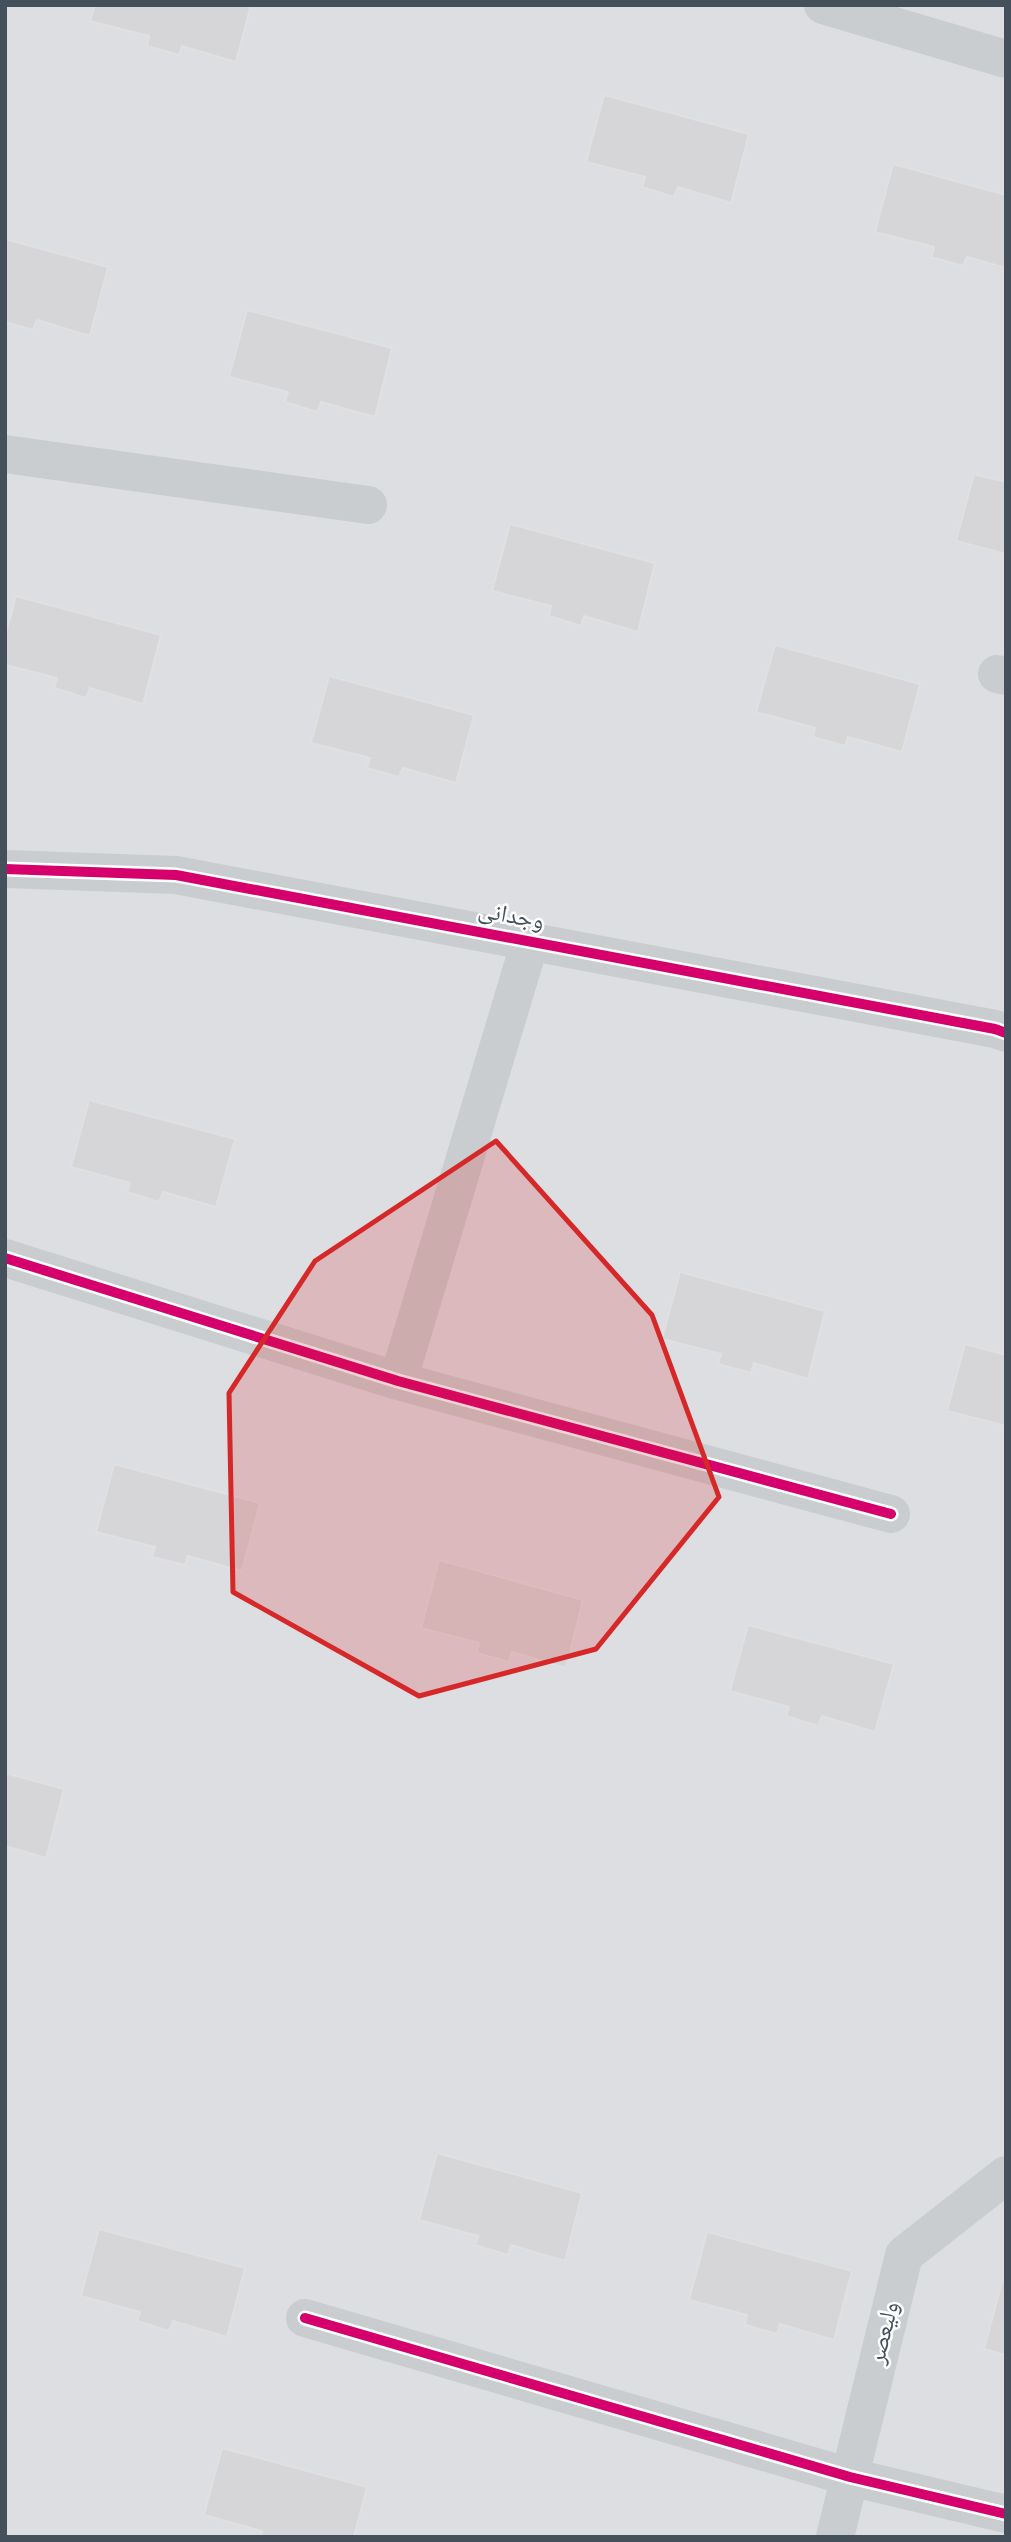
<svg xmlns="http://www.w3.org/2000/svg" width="1011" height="2542" font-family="Overpass,'Noto Naskh Arabic',sans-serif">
  <rect width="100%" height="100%" fill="#efeeee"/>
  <path fill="#dcdee1" d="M5 5H1006V2537H5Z"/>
  <path fill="#d6d6d9" stroke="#e0e0e1" stroke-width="2" d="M95 5H251L236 62 182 46 179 55 147 46 149 36 90 21Z
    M604 95 749 134 731 203 678 187 674 197 642 187 645 177 586 162Z
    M893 164 1006 195V268L967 257 963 266 931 257 934 247 875 232Z
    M5 239 108 267 90 336 37 320 33 330 5 322Z
    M247 310 392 348 375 417 321 402 317 412 285 402 288 392 229 377Z
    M974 474 1006 482V554L956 541Z
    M510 524 655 563 638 632 584 616 581 626 549 616 551 606 492 591Z
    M16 596 161 635 143 704 90 688 86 698 54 688 57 678 5 665V636Z
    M775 645 920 684 902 752 848 737 845 746 813 737 815 728 756 712Z
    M329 676 474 715 456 783 403 768 399 777 367 768 370 758 311 743Z
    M89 1100 235 1139 216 1207 163 1192 159 1202 127 1192 130 1183 71 1167Z
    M680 1272 825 1311 808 1379 754 1363 751 1373 718 1364 721 1354 662 1339Z
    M965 1344 1006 1355V1426L947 1411Z
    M114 1464 260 1503 242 1571 188 1556 185 1565 152 1557 155 1547 96 1532Z
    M439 1560 583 1600 566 1668 512 1652 509 1662 477 1653 479 1643 421 1628Z
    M748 1625 894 1664 875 1732 822 1716 818 1726 786 1716 789 1707 730 1691Z
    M5 1773 64 1789 46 1858 5 1846Z
    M437 2153 582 2193 565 2261 511 2245 508 2255 475 2245 478 2236 419 2220Z
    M99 2229 245 2268 227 2337 173 2321 169 2331 137 2321 140 2312 81 2296Z
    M707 2232 852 2271 834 2340 780 2324 777 2334 745 2325 747 2315 689 2300Z
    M1002 2282 1006 2283V2355L984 2349Z
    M222 2448 367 2487 354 2537H261L262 2531 204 2515Z"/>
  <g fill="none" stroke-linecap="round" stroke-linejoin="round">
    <path stroke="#cacdcf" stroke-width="38" d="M823 5 1006 59
      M5 454 368 505
      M997 674 1006 676
      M5 869 176 875 995 1029 1006 1033
      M5 1258 398 1381 891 1514
      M398 1381 530 942
      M305 2318 850 2477 1006 2514
      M835 2537 904 2255 1006 2175"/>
    <defs>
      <path id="cycleway" d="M5 869 176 875 995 1029 1006 1033
        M5 1258 398 1381 891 1514
        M305 2318 850 2477 1006 2514"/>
    </defs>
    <use href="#cycleway" stroke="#fff" stroke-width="15"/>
    <use href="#cycleway" stroke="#d6006c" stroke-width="10"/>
  </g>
  <path fill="#d62828" fill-opacity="0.2" stroke="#d62828" stroke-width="5" stroke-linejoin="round" d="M496 1141 652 1315 719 1497 596 1649 419 1696 233 1592 229 1393 315 1261Z"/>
  <g text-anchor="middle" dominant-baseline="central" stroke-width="5" stroke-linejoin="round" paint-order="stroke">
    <g font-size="24" fill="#44505c" stroke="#fff">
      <text transform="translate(511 917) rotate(11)">وجدانی</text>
      <text transform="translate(885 2333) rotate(-76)">ولیعصر</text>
    </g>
  </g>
  <rect width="1011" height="2542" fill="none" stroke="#44505c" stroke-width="14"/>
</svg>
